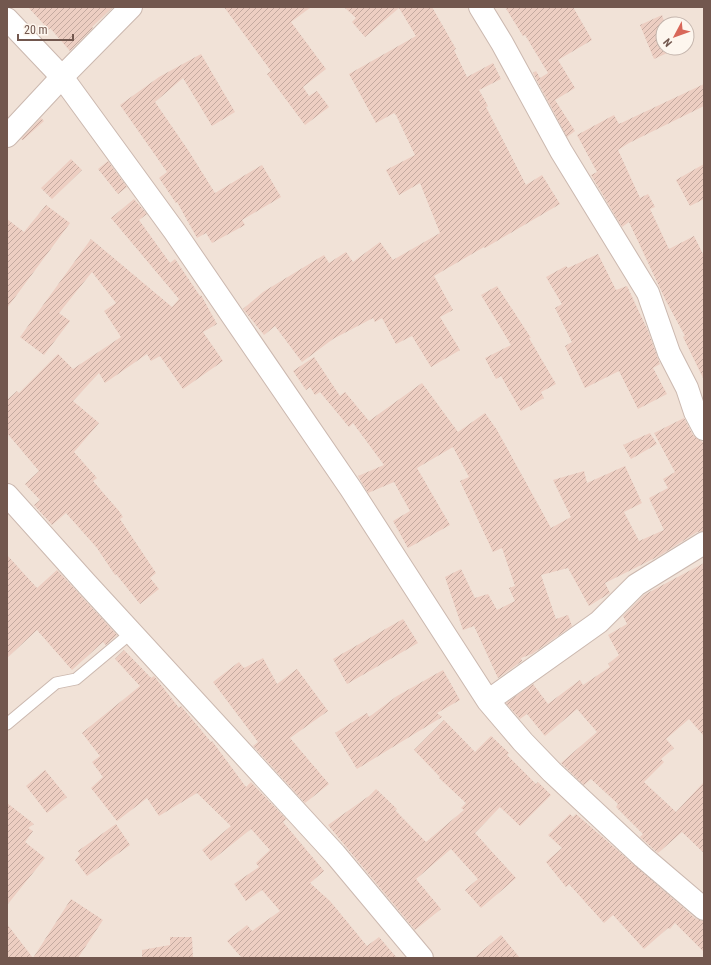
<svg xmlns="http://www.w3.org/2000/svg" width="711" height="965" font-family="'Roboto Condensed',sans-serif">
  <defs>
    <pattern id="building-hatch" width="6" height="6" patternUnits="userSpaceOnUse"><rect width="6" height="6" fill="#edcec2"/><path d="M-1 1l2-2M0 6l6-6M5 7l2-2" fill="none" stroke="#c4aaa0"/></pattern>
  </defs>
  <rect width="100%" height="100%" fill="#faf1e8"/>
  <path fill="#f1e2d7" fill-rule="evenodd" d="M7 7H704V958H7ZM663 24H687V48H663Z"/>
  <path fill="url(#building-hatch)" d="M28 7H113L92 27 93 28 70 51 50 28 49 30Z
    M224 7H311L291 22 326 69 303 87 309 96 317 91 329 107 305 125 267 74 271 71Z
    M344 7H432L456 49 454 50 467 77 493 63 501 79 479 90 488 106 486 107 526 185 542 175 560 204 485 248 484 247 434 276 453 310 440 317 460 350 431 367 412 336 396 344 382 318 375 322 373 318 333 339 302 362 275 326 264 335 243 309 263 292 324 255 329 263 346 252 353 262 380 242 393 260 440 233 420 183 399 195 386 170 415 155 396 115 394 113 376 123 349 74 416 36 399 8 365 37 352 22 356 18Z
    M505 7H573L592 40 558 60 575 88 555 100 575 131 567 137 533 73 536 71 540 78 548 73 525 35 523 36Z
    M662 15 665 24H663V48L676 49 654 59 640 25Z
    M201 54 235 112 212 126 183 78 155 102 188 150 215 193 262 165 281 197 242 220 245 225 212 243 206 233 197 238 177 202 176 203 159 178 167 172 120 105 159 77Z
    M704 84V106L629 143 618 150 640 198 648 194 655 207 650 209 669 249 694 236 704 256V380L683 337 685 336 666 301 629 222 622 227 591 175 597 172 577 135 614 115 619 124Z
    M41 118 44 121 23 140 21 139Z
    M71 159 82 170 52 199 41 188Z
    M108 161 127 187 118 194 98 169Z
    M704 164V199L690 206 676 180Z
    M134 199 147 214 139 220 170 263 175 259 200 296 201 295 217 324 203 332 223 361 183 389 160 356 151 361 147 354 105 383 99 373 73 401 99 423 74 452 97 478 93 481 119 511 123 517 120 519 156 573 150 578 159 589 140 604 116 574 115 575 97 548 66 513 52 525 34 505 40 500 25 484 39 471 7 433V400L17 391 19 393 58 354 73 369 121 337 104 311 116 303 92 272 59 313 70 321 44 355 20 337 91 239 172 307 179 299 111 218Z
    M46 205 70 223 7 308V219L24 232Z
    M598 254 616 290 627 286 648 331 660 364 653 368 667 394 638 409 619 371 585 388 565 346 572 342 555 308 562 304 546 277 566 266 568 268Z
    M497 286 531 338H529L556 384 541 392 544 398 521 411 501 376 496 379 485 358 511 345 481 295Z
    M314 357 340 396 345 392 369 421 422 383 458 432 485 413 497 430 551 528 571 517 553 480 584 471 587 483 625 466 642 503 624 512 639 541 664 530 649 498 668 488 663 479 675 472 654 433 684 418 693 435 704 443V531L697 532 659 556 605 583 610 593 589 606 568 568 541 575 556 619 568 615 572 626 532 654 521 658 522 661 498 678 474 626 463 630 445 577 461 569 475 598 488 594 497 610 515 601 509 588 515 586 502 548 493 552 460 481 469 477 453 447 417 468 450 525 408 548 393 521 410 511 394 482 368 493 358 476 384 465 353 423 349 427 320 392 315 395 310 387 306 390 293 371Z
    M650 433 657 444 631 459 623 445Z
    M7 555 37 588 57 570 117 635 106 645 103 642 72 670 37 630 7 658Z
    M704 563V736L689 719 666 739 674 748 661 759 664 762 644 782 676 812 704 782V853L682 832 658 853 640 837 643 834 616 807 618 804 591 779 584 785 561 763 597 732 577 709 545 736 527 714 520 719 506 703 533 684 548 704 580 680 583 685 610 667 608 664 619 655 608 635 627 624 623 616 644 595Z
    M403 619 418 643 347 684 333 659Z
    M124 650 151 678 154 676 179 708 181 706 211 742 212 741 246 787 251 782 286 819 283 822 324 871 310 883 330 901 367 946 379 937 397 958H242L227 941 247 925 252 931 280 911 262 890 246 901 234 884 259 867 256 863 270 850 251 829 211 861 202 850 231 826 197 793 159 816 147 798 117 821 91 788 103 777 92 762 100 756 82 733 140 686 115 659Z
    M263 658 277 684 297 669 328 711 290 738 329 784 305 803 253 746 258 742 213 682 239 662 244 668Z
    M443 670 460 700 437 713 442 717 357 769 335 733 367 713 369 717 397 696Z
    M444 720 475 752 491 736 509 753 507 755 536 784 538 782 551 795 520 826 500 807 475 833 516 878 481 908 465 890 478 879 451 849 416 879 441 909 415 930 328 825 369 796 376 789 397 809 395 810 426 842 464 810 461 808 466 803 439 778 440 777 414 750Z
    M45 770 67 797 47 813 26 786Z
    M7 803 34 824 28 828 33 831 25 842 45 858 7 905Z
    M570 814 573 817 576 814 696 919 704 921V952L675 923 670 929 668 928 644 949 613 915 604 923 569 884 566 887 546 862 562 848 548 835Z
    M116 824 130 845 87 876 75 860 80 854 78 851Z
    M71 899 103 920 78 958H7V924L33 958Z
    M501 935 520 958H474Z
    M170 937H192L193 958H142V950L170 945Z"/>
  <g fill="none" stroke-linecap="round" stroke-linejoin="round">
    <defs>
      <path id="service" d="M7 724 56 683 76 679 131 633"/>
      <path id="minor" d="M480 7 502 43 561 151 648 293 669 353 687 388 695 412 704 429
        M7 19 62 77 175 232 351 489 488 701 523 742 552 772 643 857 704 909
        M7 495 85 582 335 854 422 958
        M488 701 599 622 636 585 704 543"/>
      <path id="tertiary" d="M7 136 62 77 131 7"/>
    </defs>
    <use href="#service" stroke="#cbb8af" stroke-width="13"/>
    <use href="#minor" stroke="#cbb8af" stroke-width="24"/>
    <use href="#tertiary" stroke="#cbb8af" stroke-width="24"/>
    <use href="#service" stroke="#fff" stroke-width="11"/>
    <use href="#minor" stroke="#fff" stroke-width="22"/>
    <use href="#tertiary" stroke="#fff" stroke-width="22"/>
  </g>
  <rect width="711" height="965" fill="none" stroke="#72574e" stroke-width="16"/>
  <g transform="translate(675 36) rotate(229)"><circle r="19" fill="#fdf6ee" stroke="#c5b6ae"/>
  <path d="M0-3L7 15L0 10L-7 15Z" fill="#d86759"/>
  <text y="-6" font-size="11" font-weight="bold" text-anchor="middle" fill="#72574e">N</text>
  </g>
  <path d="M18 34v6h55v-6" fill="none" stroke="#72574e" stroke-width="2"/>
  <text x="24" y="34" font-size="12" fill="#72574e" stroke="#fdf6ee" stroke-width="3" paint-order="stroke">20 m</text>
</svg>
